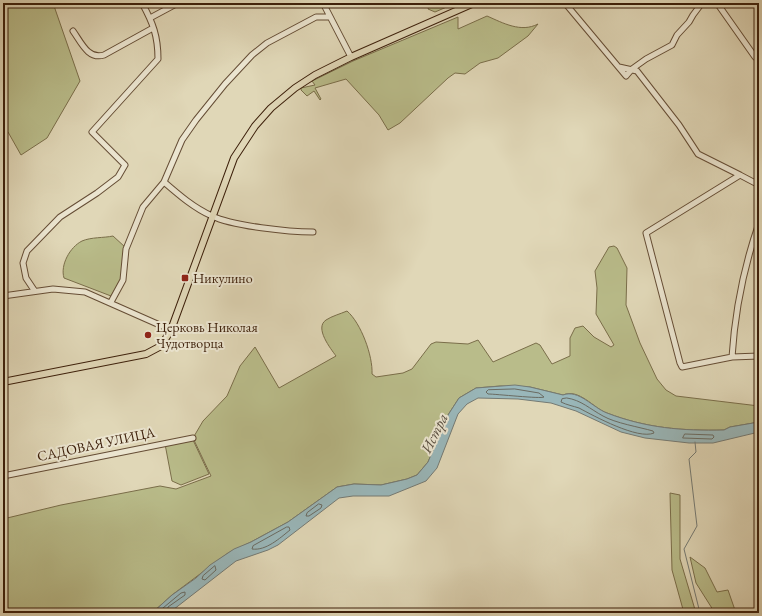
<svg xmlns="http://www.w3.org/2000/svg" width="762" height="616" font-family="'EB Garamond',serif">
  <rect width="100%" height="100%" fill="#e0d7b7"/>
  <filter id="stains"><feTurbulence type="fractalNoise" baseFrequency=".005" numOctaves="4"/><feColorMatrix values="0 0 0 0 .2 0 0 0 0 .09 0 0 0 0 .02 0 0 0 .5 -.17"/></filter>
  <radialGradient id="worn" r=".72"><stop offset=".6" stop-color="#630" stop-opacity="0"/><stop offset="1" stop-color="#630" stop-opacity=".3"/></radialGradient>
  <path fill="#b9bc8a" stroke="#7a6e4a" d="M3 3H53L80 81 47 138 21 155 8 132 3 133Z
    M430 3H456L435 12 428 9Z
    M487 16C503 23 521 33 538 24L528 36 498 58 480 63 465 74 455 73 448 78 400 123 388 130 379 115 346 79 315 88 321 99 320 100 314 91 307 96 301 90V88L315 85 312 81 353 61 458 17V29Z
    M113 236 125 247 121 279 111 296 64 278C60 265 70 247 82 241 91 237 104 238 113 236Z
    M614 246 617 248 627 268 626 305 640 343 657 379 666 390 676 396 759 406V422L730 427 724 430C682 431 646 428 607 413 593 408 579 388 563 395L530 387 500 386 476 388 459 398 448 415 428 462 417 475 407 479 381 485 354 484 337 487 288 522 251 542 228 553 172 595 152 613H3V519L61 505 160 486 176 489 211 476 193 438 203 421 227 396 240 366 255 347 279 388 336 356C331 349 314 328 326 320 332 316 340 314 347 311 361 323 373 356 372 374L376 377 403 373 412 369 431 344 436 342 468 344 478 340 493 362 536 343 540 345 552 364 570 356V338L575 328 583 326 594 337 611 347 614 345 596 314 597 288 595 271 609 247Z
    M193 440 209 474 181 485 172 481 165 444Z
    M670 493 680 495V559L696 613H684L672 570Z
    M690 557 705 568 717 592 728 590 736 613H715L696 583Z"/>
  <path fill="#99b7ba" stroke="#747a74" d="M515 385 530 387 563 395C579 389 593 408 607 413 646 428 682 431 724 430L730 427 759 422V432L713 443H689L645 438 621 432 576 411 551 403 518 399 478 398 467 404 458 414 437 468 426 481 389 496H353L339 498 278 545 268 550 236 561 169 613H152L172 595 196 578 210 565 234 549 251 542 288 522 337 487 354 484 381 485 407 479 417 475 428 462 448 415 459 398 476 388Z"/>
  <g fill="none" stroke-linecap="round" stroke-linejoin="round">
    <path stroke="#6a6b62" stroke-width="1" d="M515 389 539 393 544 397C541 399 496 394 488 394L486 392 488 390Z
      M567 398C581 400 590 409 603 416 615 423 639 427 653 431L654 433C638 440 594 416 579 408 573 406 567 405 561 402L562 399Z
      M685 434 713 435 714 437 712 439 683 438Z
      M319 504 322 505 321 508 309 516H306L307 513Z
      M287 527H289L290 530C280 538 266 551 252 549L253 546Z
      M215 566 216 570 205 580 202 579 203 576Z
      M157 613 181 593 185 592V595L168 607 167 613"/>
    <path stroke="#747a74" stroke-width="1" d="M695 442 696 452 689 459 697 526 684 549 700 613"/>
    <defs>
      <path id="minor" d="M323 3 351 57
        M565 3 626 76 632 69 646 59 672 45 677 35 689 22 693 15 702 3
        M717 3 755 57
        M150 18 178 3
        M73 31C81 42 88 60 104 55L153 28
        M619 67 637 71 679 125 698 154 740 175
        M164 182C179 195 194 208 212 216 233 226 289 232 313 232
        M759 185 740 175 646 233 680 363 682 367 732 357 759 356
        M34 290 26 278 23 263 27 251 60 217 97 193 118 177 125 165 92 132 158 59C158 36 153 23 142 3
        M3 296 53 289 85 292 171 330
        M111 302 123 280 126 249 143 207 164 182 182 140 196 120 225 84 252 55 267 43 316 17H330
        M732 357C735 311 744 266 759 223
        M3 476 193 438"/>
      <path id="major" d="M3 382 146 354 161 346 171 330 234 158 255 126 271 108 295 88 315 75 351 57 474 3"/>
    </defs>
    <use href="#minor" stroke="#654d35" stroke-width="7"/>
    <use href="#major" stroke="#3c1f0a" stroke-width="8"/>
    <use href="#minor" stroke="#ebe5d0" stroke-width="5"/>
    <use href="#major" stroke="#e0d7b7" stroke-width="6"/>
  </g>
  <g fill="#8f2418" stroke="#ebe5d0" stroke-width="1.5">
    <rect x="181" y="274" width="8" height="8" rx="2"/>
    <circle cx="148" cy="335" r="4"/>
  </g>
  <g text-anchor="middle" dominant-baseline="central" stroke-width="4" stroke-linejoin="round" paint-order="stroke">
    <g font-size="14" fill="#3c1f0a" stroke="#ebe5d0" text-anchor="start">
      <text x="193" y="278">Никулино</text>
      <text x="156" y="327">Церковь Николая<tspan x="156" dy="16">Чудотворца</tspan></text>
    </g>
    <g font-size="14" fill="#3c1f0a" stroke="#ebe5d0">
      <text transform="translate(96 444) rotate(-12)">САДОВАЯ УЛИЦА</text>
    </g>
    <g font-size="15" font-style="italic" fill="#584d3f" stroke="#ebe5d0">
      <text transform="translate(434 433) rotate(-64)">Истра</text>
    </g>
  </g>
  <rect width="762" height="616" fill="none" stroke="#e0d7b7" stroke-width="16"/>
  <rect x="4" y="4" width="754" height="608" fill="none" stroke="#3c1f0a" stroke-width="2"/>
  <rect x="8" y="8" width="746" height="600" fill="none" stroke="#3c1f0a"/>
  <rect width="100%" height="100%" filter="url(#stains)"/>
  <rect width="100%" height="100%" fill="url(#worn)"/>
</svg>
